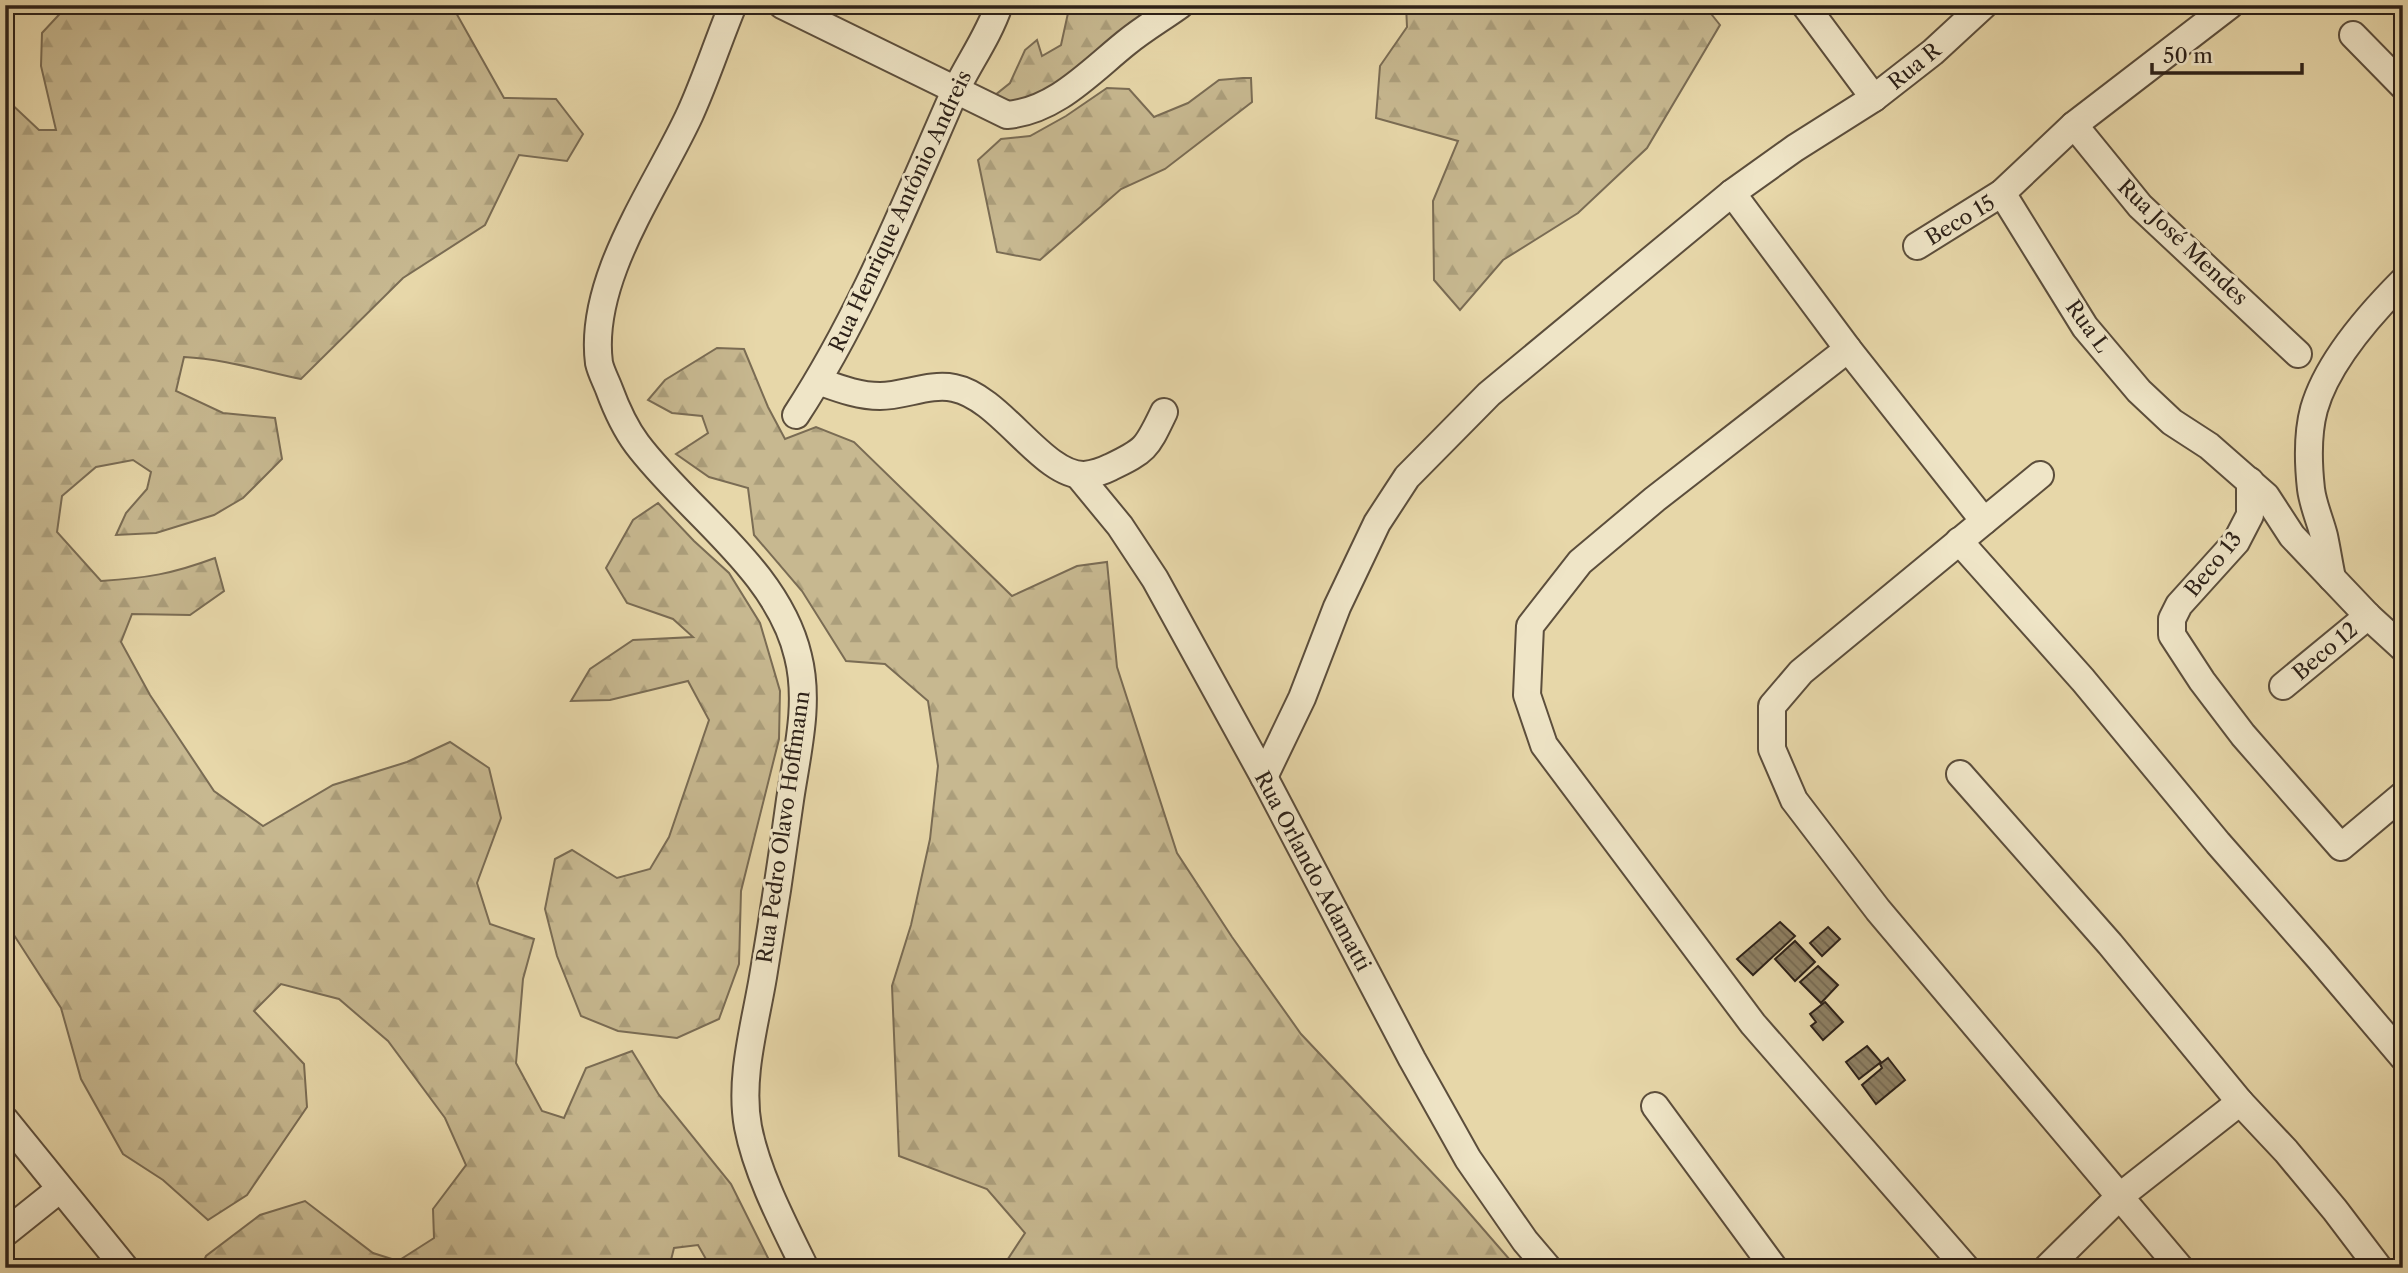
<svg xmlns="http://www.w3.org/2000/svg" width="2408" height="1273" font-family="'Libre Caslon Text',serif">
  <defs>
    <pattern id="forest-firs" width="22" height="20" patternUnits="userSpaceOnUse" patternTransform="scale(1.75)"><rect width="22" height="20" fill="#c7b890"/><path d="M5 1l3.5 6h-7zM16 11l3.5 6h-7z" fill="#ab9e7b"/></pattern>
    <pattern id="building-back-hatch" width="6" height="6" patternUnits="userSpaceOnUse" patternTransform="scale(1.75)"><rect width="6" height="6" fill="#8e8063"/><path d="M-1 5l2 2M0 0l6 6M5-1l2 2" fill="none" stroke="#746851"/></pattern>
  </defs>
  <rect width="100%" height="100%" fill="#e7d7a9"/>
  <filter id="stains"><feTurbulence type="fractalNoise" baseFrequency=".00286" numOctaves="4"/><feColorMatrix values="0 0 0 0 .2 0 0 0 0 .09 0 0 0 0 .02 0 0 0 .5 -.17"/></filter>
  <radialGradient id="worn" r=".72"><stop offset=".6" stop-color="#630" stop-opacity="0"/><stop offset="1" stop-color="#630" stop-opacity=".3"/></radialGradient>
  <g fill="url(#forest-firs)" stroke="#7a6c54" stroke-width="2">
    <path d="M 68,5 L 455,5 L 455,11 L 504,98 L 556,99 L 583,134 L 567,161 L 519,155 L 485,225 L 403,278 L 301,379 C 262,371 224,359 184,357 L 176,391 L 223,413 L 275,418 L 282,459 L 243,498 L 214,515 L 156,533 L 116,535 L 126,513 L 147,489 L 151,472 L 133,460 L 96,467 L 62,496 L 57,532 L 101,581 C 147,578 172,574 215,558 L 224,591 L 190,615 L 132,614 L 121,642 L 150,695 L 214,791 L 263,826 L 333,785 L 407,762 L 450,742 L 489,768 L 501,818 L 477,883 L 490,924 L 534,939 L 523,979 L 516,1063 L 542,1111 L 564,1118 L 586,1068 L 632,1051 L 659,1095 L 731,1184 L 770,1262 L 769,1268 L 711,1268 L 698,1245 L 674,1248 L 669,1268 L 201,1268 L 206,1256 L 260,1215 L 305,1201 L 373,1253 L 398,1261 L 434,1238 L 433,1209 L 466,1165 L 445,1118 L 388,1041 L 339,999 L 281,984 L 254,1011 L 304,1064 L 307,1107 L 247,1195 L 208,1220 L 163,1180 L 123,1154 L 81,1079 L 61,1008 L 12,932 L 5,930 L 5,98 L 39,130 L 56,130 L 41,66 L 42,33 Z"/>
    <path d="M 1072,5 L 1165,5 L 1047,93 L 1024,102 L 1009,101 L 994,96 L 1010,83 L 1025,50 L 1037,40 L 1042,56 L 1061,45 L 1068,13 Z"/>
    <path d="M 1406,5 L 1704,5 L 1720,25 L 1647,148 L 1578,213 L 1503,260 L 1460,310 L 1434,280 L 1433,201 L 1458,141 L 1376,118 L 1380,66 L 1407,27 Z"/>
    <path d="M 1243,78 L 1251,78 L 1252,102 L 1165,169 L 1121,189 L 1040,260 L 997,252 L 978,160 L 1001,139 L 1030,136 L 1066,116 L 1107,88 L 1129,89 L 1154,117 L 1188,103 L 1219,80 Z"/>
    <path d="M 717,348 L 744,349 L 768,407 L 785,439 L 816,427 L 854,442 L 1012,596 L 1077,566 L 1107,562 L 1117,667 L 1177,853 L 1232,937 L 1301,1034 L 1458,1200 L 1517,1268 L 1002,1268 L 1025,1233 L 987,1189 L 899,1156 L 892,986 L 911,925 L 930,839 L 938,766 L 928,701 L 885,664 L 846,661 L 802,591 L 754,535 L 748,488 L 709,477 L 676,454 L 708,433 L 702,416 L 672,413 L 648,400 L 665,380 Z"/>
    <path d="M 658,503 L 694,541 L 729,573 L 760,623 L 780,691 L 779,739 L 741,891 L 739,964 L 719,1019 L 677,1038 L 618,1031 L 581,1016 L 557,956 L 545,909 L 555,859 L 572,850 L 617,878 L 650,869 L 669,837 L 709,720 L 688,681 L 610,700 L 571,701 L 590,669 L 633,640 L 693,637 L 673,619 L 627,603 L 606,568 L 633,520 Z"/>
  </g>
  <g fill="url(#building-back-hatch)" stroke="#2d2118" stroke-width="2">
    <path d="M 1780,922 L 1795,936 L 1753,975 L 1737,959 Z"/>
    <path d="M 1828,927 L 1840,939 L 1822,956 L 1810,943 Z"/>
    <path d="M 1795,941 L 1815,962 L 1795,981 L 1775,959 Z"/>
    <path d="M 1818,966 L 1838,985 L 1821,1003 L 1800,982 Z"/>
    <path d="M 1825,1002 L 1843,1022 L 1823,1040 L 1811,1026 L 1816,1022 L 1810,1014 Z"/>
    <path d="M 1867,1046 L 1881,1062 L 1859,1079 L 1846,1062 Z"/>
    <path d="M 1888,1058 L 1905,1080 L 1876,1104 L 1862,1085 L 1882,1068 L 1880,1064 Z"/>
  </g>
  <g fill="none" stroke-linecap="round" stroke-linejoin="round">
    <defs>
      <g id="minor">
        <path d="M 733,5 C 718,41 706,79 690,114 C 656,188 588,279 599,363 C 601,372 606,381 609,389 C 616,408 625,428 637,444 C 688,512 778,570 798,656 C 810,703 797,753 790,800 C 782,859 773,918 763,977 C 755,1025 739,1078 748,1127 C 757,1174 784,1225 805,1268"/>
        <path d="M 782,5 L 1007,115 C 1055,111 1090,72 1126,43 C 1143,29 1162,18 1180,5"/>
        <path d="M 1805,5 L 1874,98"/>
        <path d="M 2353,35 L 2403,86"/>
        <path d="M 2074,125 L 2140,206 L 2298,354"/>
        <path d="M 1732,193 L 1848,349 L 1984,521"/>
        <path d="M 2002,193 L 2085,327 L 2139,391 L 2172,422 L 2209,446 L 2266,496 L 2292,536 L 2368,616 L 2403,648"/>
        <path d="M 1917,246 L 2002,193 L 2074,125 L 2230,5"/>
        <path d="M 1848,349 L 1655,499 L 1580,562 L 1530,626 L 1527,695 L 1544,745 L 1753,1024 L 1966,1268"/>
        <path d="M 818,381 C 838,388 858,396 880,396 C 904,396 930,383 954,388 C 1001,397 1043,477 1085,475 C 1094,474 1103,471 1111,467 C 1147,450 1147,447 1164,412"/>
        <path d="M 796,415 C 860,317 904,207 951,100 C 965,68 988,38 999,5"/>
        <path d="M 1078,475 L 1120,526 L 1155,579 L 1264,777 L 1412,1059 L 1468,1159 L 1525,1241 L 1548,1268"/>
        <path d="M 2040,475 L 1801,672 L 1772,706 L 1772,749 L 1794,800 L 1878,910 L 2180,1268"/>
        <path d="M 2250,481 L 2250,515 L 2236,542 L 2179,605 L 2172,619 L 2172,635 L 2202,681 L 2243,735 L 2341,847 L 2403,795"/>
        <path d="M 1959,541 L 2083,680 L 2218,843 L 2319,958 L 2403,1057"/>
        <path d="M 2332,578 C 2329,564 2327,550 2324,536 C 2320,520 2313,505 2311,489 C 2308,462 2307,435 2314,409 C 2327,363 2370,314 2403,281"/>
        <path d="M 2283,686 L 2368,616"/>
        <path d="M 1960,774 L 2110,944 L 2240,1102 L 2286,1151 L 2335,1210 L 2379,1268"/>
        <path d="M 1264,777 L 1302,698 L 1337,607 L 1377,523 L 1407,477 L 1489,394 L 1732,193 L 1795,148 L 1874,98 L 1933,52 L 1984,5"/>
        <path d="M 1655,1106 L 1774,1268"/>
        <path d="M 5,1120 L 125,1268"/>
        <path d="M 5,1233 L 60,1189"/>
        <path d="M 2047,1268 L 2119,1197 L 2240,1102"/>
      </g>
    </defs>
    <use href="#minor" stroke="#5c4e3c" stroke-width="30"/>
    <use href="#minor" stroke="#efe5c7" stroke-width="26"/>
  </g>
  <g text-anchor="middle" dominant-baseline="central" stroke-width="6" stroke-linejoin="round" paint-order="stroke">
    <g font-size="21" fill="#2d2118" stroke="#efe5c7">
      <text transform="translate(1914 66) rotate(-39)">Rua R</text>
      <text transform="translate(900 211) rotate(-65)">Rua Henrique Antônio Andreis</text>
      <text transform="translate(1960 220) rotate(-31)">Beco 15</text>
      <text transform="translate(2183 242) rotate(44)">Rua José Mendes</text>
      <text transform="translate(2088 326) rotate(54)">Rua L</text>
      <text transform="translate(2213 564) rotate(-51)">Beco 13</text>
      <text transform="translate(2325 651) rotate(-40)">Beco 12</text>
      <text transform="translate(783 827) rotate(-82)">Rua Pedro Olavo Hoffmann</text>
      <text transform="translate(1313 871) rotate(62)">Rua Orlando Adamatti</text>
    </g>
  </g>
  <rect width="2408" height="1273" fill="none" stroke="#e7d7a9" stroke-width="28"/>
  <rect x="7" y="7" width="2394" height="1259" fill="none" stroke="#2d2118" stroke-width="3.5"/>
  <rect x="14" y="14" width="2380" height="1245" fill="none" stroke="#2d2118" stroke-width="2"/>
  <path d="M2152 63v10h150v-10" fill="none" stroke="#2d2118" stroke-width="3.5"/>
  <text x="2163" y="63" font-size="21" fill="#2d2118" stroke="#efe5c7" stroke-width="5" paint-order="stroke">50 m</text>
  <rect width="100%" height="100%" filter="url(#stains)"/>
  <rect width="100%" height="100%" fill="url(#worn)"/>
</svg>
